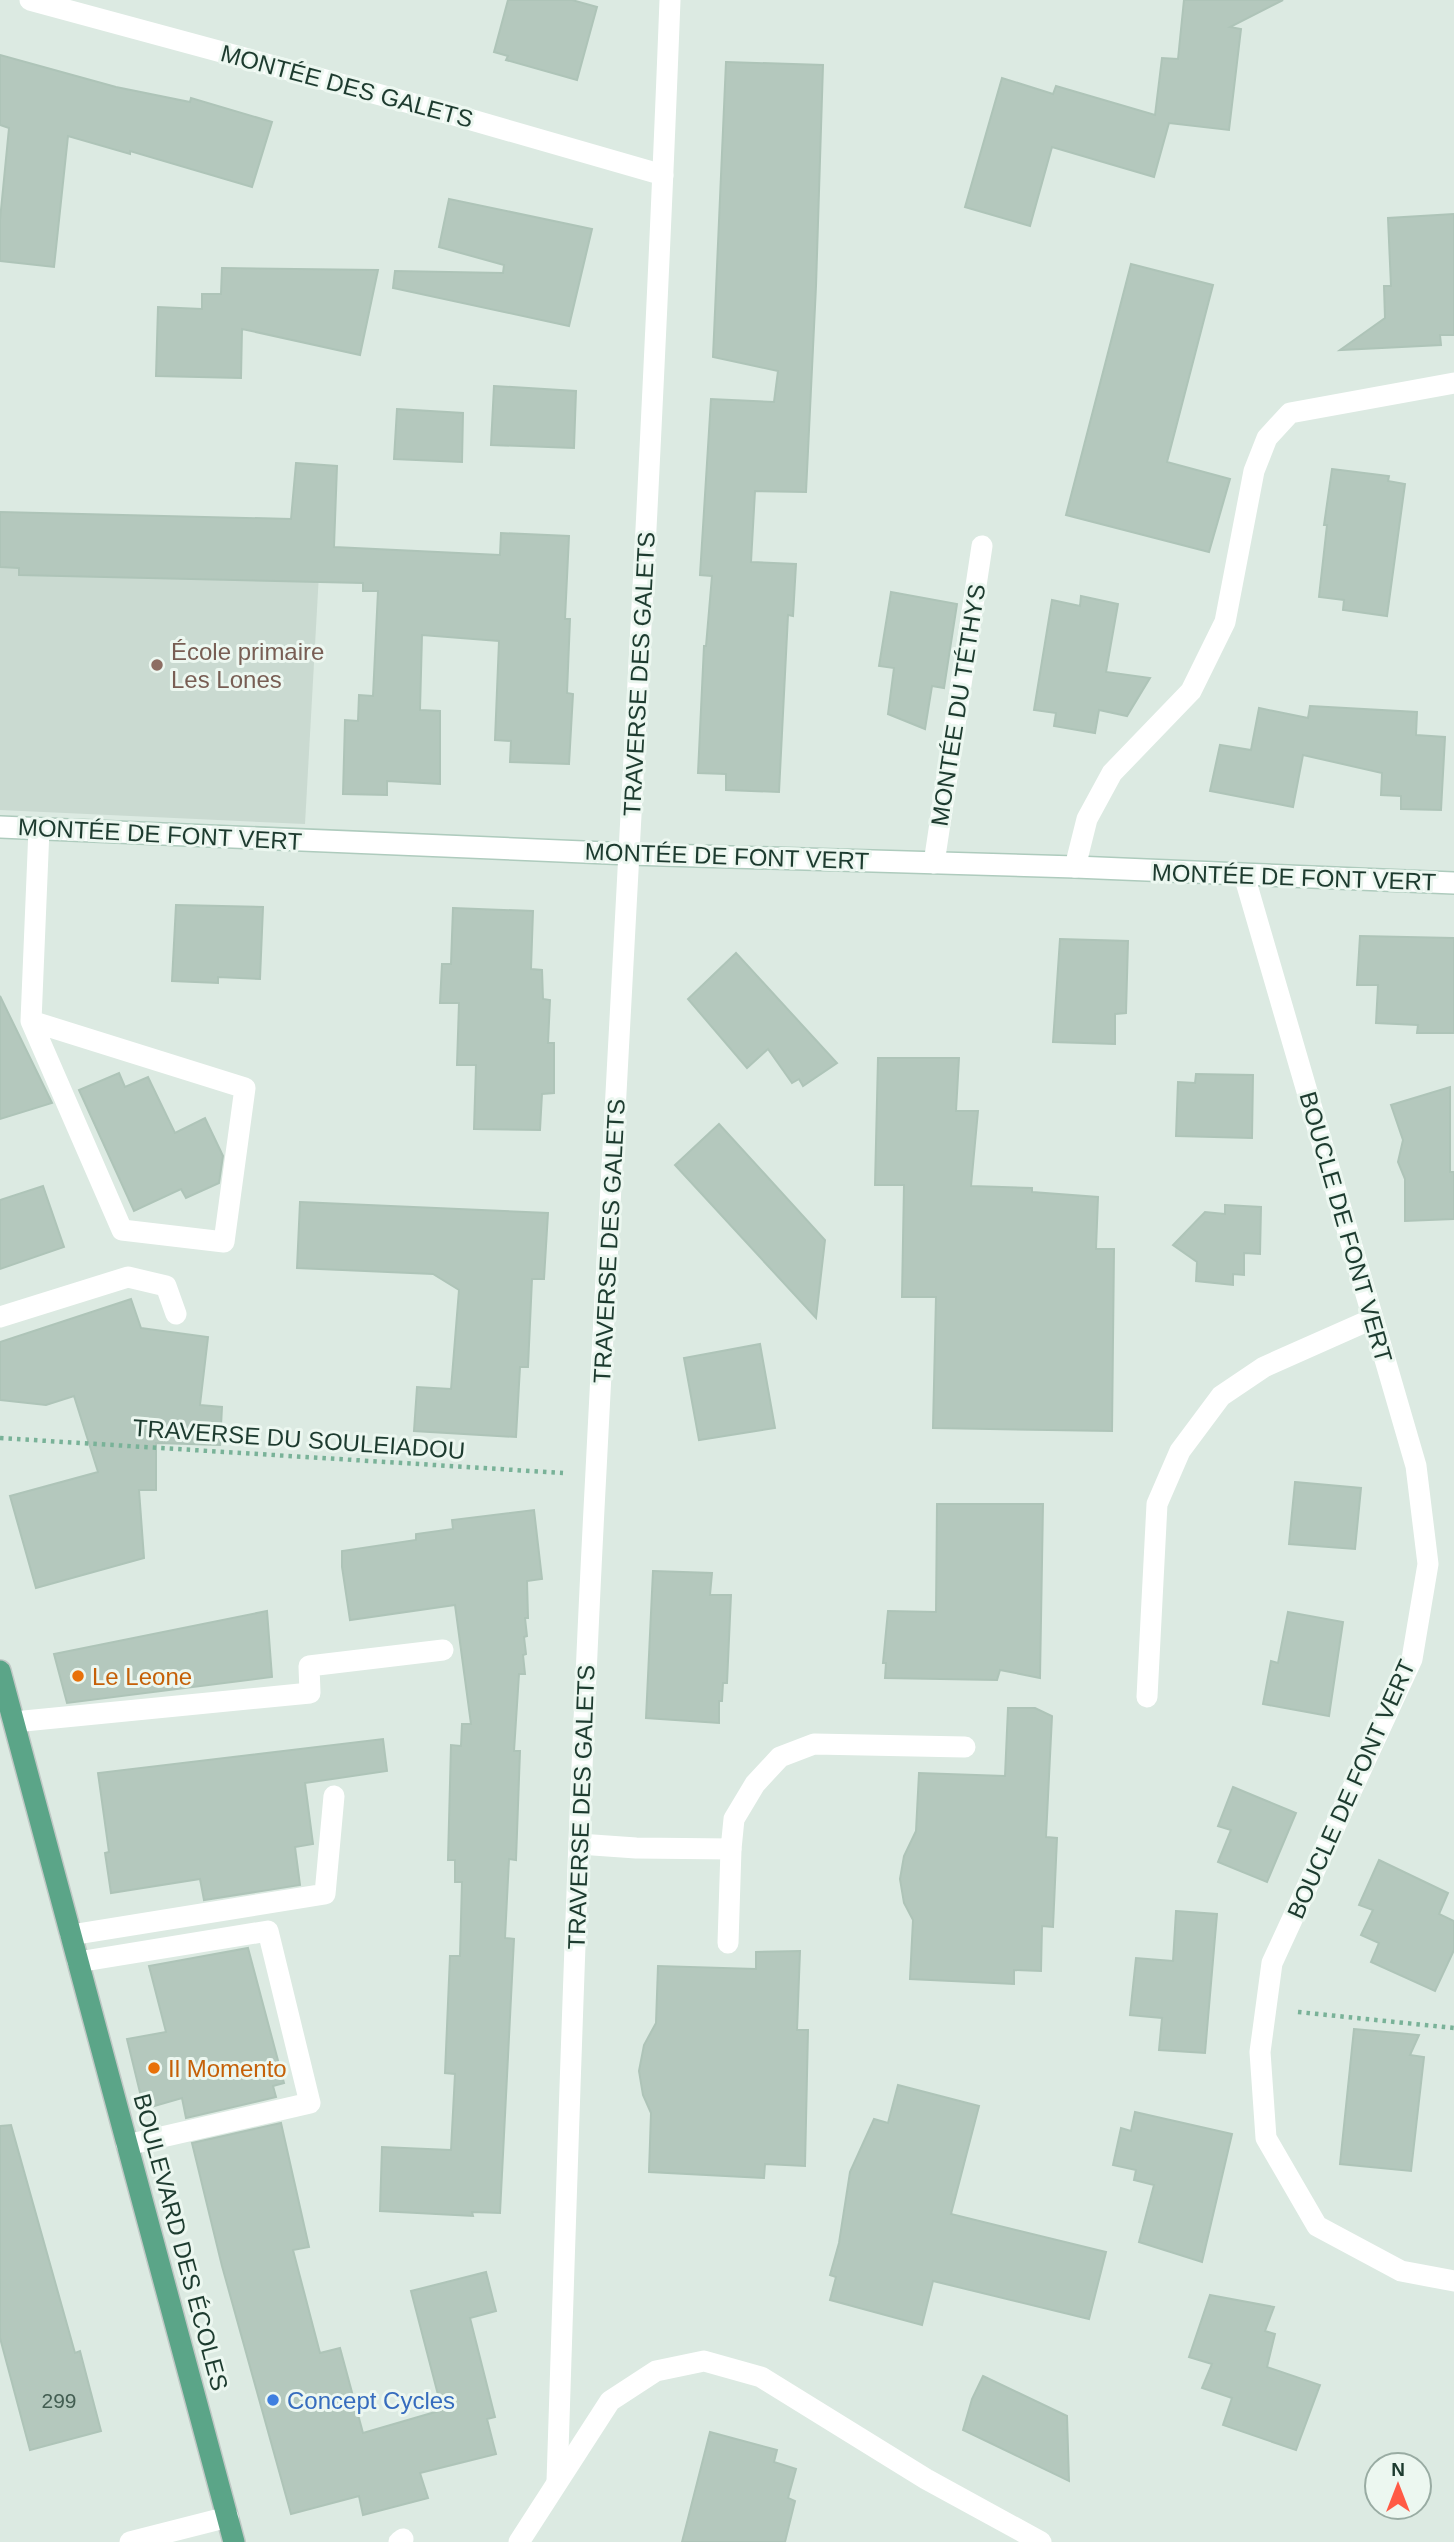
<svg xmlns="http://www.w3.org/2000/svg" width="1454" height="2542" font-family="Helvetica,sans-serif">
  <rect width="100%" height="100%" fill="#dceae2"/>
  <path fill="#cadad1" d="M 0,512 L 322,520 L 305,824 L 0,810 Z"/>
  <g fill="#b4c8bd" stroke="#aec4b8" stroke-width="2">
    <path d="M 508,0 L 572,0 L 597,7 L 577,80 L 506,60 L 508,56 L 494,52 Z"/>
    <path d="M 1184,0 L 1283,0 L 1230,27 L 1241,29 L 1229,130 L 1169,123 L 1154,177 L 1052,147 L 1030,226 L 965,207 L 1002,78 L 1053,94 L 1056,86 L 1155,115 L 1162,58 L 1178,59 Z"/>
    <path d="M 0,55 L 116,87 L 190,102 L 191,98 L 272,122 L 252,187 L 130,151 L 130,154 L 68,136 L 54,267 L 0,261 L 0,220 L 9,128 L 0,125 Z"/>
    <path d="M 726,62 L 823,65 L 816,286 L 806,492 L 755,491 L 751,562 L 796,564 L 793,616 L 788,615 L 779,792 L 726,790 L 726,774 L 698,773 L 704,646 L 706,646 L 712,576 L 700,575 L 711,399 L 774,402 L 778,371 L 713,357 Z"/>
    <path d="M 449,199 L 592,229 L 569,326 L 393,288 L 395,271 L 503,273 L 504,265 L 439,247 Z"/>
    <path d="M 1454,214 L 1454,335 L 1440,335 L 1441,345 L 1340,350 L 1385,318 L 1384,286 L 1391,286 L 1388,218 Z"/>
    <path d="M 1131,264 L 1213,285 L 1167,462 L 1230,479 L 1209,552 L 1066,515 Z"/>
    <path d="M 222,268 L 378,270 L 360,355 L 242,329 L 241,378 L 156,376 L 158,307 L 202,309 L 202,294 L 221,294 Z"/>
    <path d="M 494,386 L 576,391 L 574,448 L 491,445 Z"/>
    <path d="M 397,409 L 463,413 L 462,462 L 394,459 Z"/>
    <path d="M 296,463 L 337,466 L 334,547 L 500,555 L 501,533 L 569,536 L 565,619 L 570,619 L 567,693 L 573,694 L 569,764 L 510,762 L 511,741 L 495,740 L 499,641 L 422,635 L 420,710 L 440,711 L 440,784 L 387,781 L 387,795 L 343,794 L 345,720 L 358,721 L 359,695 L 373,696 L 378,591 L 363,591 L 363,583 L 19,575 L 19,568 L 0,567 L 0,512 L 291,519 Z"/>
    <path d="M 1332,469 L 1389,476 L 1388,481 L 1405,484 L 1387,616 L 1343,610 L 1344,600 L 1319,597 L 1327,525 L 1324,525 Z"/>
    <path d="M 891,592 L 957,604 L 944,688 L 932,686 L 925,729 L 888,714 L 894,668 L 879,666 Z"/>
    <path d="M 1081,596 L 1118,604 L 1106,672 L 1150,678 L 1127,716 L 1099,710 L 1095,733 L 1054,726 L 1056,713 L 1034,710 L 1052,600 L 1080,606 Z"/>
    <path d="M 1310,706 L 1417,712 L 1416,735 L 1445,737 L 1441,810 L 1401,809 L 1401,796 L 1381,795 L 1382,773 L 1303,755 L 1293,807 L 1210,791 L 1220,745 L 1251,750 L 1259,708 L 1308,718 Z"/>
    <path d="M 176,905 L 263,907 L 260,979 L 218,977 L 218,983 L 172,981 Z"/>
    <path d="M 453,908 L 533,911 L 531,969 L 542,970 L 543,999 L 550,1000 L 548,1043 L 554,1043 L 554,1093 L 542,1094 L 540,1130 L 474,1129 L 476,1065 L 457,1065 L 459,1003 L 440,1003 L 442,964 L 451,964 Z"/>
    <path d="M 1360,936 L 1454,938 L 1454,1033 L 1417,1033 L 1418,1025 L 1376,1023 L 1378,985 L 1357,985 Z"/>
    <path d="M 1060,939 L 1128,941 L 1126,1013 L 1115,1014 L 1115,1044 L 1053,1042 Z"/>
    <path d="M 736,953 L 837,1063 L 803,1086 L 799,1079 L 792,1083 L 768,1049 L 747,1068 L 688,999 Z"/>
    <path d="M 0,996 L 52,1103 L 0,1119 Z"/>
    <path d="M 878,1058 L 959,1058 L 956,1111 L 978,1111 L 971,1186 L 1032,1188 L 1032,1192 L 1098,1197 L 1096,1249 L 1114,1249 L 1112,1431 L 933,1428 L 936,1297 L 902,1297 L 904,1185 L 875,1185 Z"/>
    <path d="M 119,1073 L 125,1087 L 148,1077 L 175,1133 L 205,1118 L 223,1156 L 219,1183 L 186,1198 L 181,1189 L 134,1211 L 79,1090 Z"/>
    <path d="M 1196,1074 L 1253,1075 L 1252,1138 L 1176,1136 L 1178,1082 L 1195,1083 Z"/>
    <path d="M 1450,1087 L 1450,1172 L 1454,1172 L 1454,1219 L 1405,1221 L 1405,1179 L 1398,1162 L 1403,1140 L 1391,1105 Z"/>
    <path d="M 719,1124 L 825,1240 L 816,1318 L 675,1165 Z"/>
    <path d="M 43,1186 L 64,1247 L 0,1269 L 0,1200 Z"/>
    <path d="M 300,1202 L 548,1213 L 544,1279 L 532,1279 L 528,1367 L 520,1367 L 516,1437 L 414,1431 L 417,1387 L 451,1389 L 459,1290 L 433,1274 L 297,1268 Z"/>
    <path d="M 1225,1205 L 1261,1207 L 1260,1254 L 1244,1253 L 1244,1275 L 1233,1274 L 1233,1285 L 1196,1281 L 1197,1262 L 1173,1245 L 1205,1212 L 1225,1214 Z"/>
    <path d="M 131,1299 L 141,1328 L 208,1337 L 200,1405 L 222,1407 L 220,1445 L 156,1443 L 156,1490 L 139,1490 L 144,1558 L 36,1588 L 10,1496 L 98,1472 L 74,1396 L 46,1405 L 0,1400 L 0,1342 Z"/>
    <path d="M 760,1344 L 775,1428 L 699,1440 L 684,1358 Z"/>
    <path d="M 1295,1482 L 1361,1488 L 1355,1549 L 1289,1544 Z"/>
    <path d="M 937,1504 L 1043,1504 L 1040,1678 L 1000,1670 L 997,1680 L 885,1678 L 886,1663 L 883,1663 L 888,1611 L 936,1612 Z"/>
    <path d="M 534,1510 L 542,1579 L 527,1581 L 528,1618 L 525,1618 L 527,1636 L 524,1637 L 526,1654 L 523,1655 L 525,1674 L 519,1674 L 514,1751 L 520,1751 L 516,1860 L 509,1859 L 505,1938 L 514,1939 L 500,2213 L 472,2212 L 473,2216 L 380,2211 L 382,2147 L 451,2150 L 455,2074 L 445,2073 L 450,1956 L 460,1956 L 462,1882 L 455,1882 L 455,1860 L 448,1860 L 451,1745 L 461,1746 L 462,1724 L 471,1724 L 455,1605 L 350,1620 L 342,1567 L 342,1551 L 416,1540 L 416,1534 L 453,1529 L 452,1520 Z"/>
    <path d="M 653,1571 L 712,1573 L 710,1595 L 731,1595 L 727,1683 L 723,1683 L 722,1701 L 719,1701 L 719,1723 L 646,1718 Z"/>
    <path d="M 267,1611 L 272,1677 L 67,1703 L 54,1654 Z"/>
    <path d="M 1288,1612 L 1343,1622 L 1329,1716 L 1263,1704 L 1271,1661 L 1278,1663 Z"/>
    <path d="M 1008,1708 L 1035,1708 L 1052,1716 L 1046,1837 L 1057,1838 L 1053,1927 L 1042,1926 L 1041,1971 L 1014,1970 L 1014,1984 L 910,1979 L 913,1920 L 904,1903 L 900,1879 L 904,1856 L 916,1831 L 919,1773 L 1005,1776 Z"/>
    <path d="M 383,1739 L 387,1771 L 305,1783 L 313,1844 L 295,1847 L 300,1885 L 204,1900 L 200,1879 L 111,1893 L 105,1853 L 109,1852 L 98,1773 Z"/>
    <path d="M 1233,1787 L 1296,1813 L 1267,1882 L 1218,1862 L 1231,1830 L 1218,1826 Z"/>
    <path d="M 1379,1860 L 1448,1893 L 1439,1914 L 1454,1921 L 1454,1950 L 1435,1991 L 1371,1962 L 1379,1943 L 1361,1935 L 1373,1910 L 1359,1905 Z"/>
    <path d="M 1176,1911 L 1217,1914 L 1205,2053 L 1159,2050 L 1162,2018 L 1130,2015 L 1136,1958 L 1173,1961 Z"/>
    <path d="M 248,1948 L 284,2083 L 273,2086 L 276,2097 L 186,2118 L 182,2098 L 144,2109 L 127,2039 L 166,2032 L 149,1966 Z"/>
    <path d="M 800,1951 L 797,2030 L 808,2030 L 805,2166 L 765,2164 L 764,2178 L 649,2172 L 651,2113 L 643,2095 L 639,2071 L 644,2045 L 656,2023 L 658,1966 L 756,1969 L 756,1952 Z"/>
    <path d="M 1354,2029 L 1419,2035 L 1410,2055 L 1424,2057 L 1411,2171 L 1340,2164 Z"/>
    <path d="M 898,2085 L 979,2106 L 951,2214 L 1106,2252 L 1089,2319 L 933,2281 L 922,2325 L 830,2300 L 836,2277 L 830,2275 L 839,2243 L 850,2172 L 874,2119 L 888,2123 Z"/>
    <path d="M 1135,2112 L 1232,2134 L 1202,2262 L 1139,2242 L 1154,2185 L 1134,2180 L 1136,2170 L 1113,2165 L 1121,2128 L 1131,2131 Z"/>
    <path d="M 281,2123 L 309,2247 L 293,2250 L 320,2353 L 340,2348 L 363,2433 L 442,2410 L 411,2291 L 486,2272 L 496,2311 L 470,2318 L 495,2417 L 487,2419 L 496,2454 L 420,2473 L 428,2498 L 363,2515 L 359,2496 L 291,2514 L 222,2266 L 192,2143 Z"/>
    <path d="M 11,2125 L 75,2353 L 80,2351 L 101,2431 L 30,2450 L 0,2338 L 0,2126 Z"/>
    <path d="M 1210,2295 L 1274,2307 L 1265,2331 L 1275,2334 L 1267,2367 L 1320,2385 L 1296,2450 L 1223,2425 L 1232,2398 L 1202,2388 L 1212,2364 L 1189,2357 Z"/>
    <path d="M 983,2376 L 1067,2416 L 1069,2481 L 963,2430 L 972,2399 Z"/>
    <path d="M 710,2432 L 777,2450 L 774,2462 L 796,2469 L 788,2498 L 795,2501 L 785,2542 L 682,2542 Z"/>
  </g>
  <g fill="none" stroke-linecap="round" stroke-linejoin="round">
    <defs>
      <path id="secondary" d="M 0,827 L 630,854 L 1075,867 L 1454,883"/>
      <path id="primary" d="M 0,1671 L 234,2542"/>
    </defs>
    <use href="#secondary" stroke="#aecbbd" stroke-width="24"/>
    <use href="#primary" stroke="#c0c8c5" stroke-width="24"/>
    <g stroke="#79b298" stroke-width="4.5" stroke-dasharray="3.5 5" stroke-linecap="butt">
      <path d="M 0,1438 L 563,1473"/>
      <path d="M 1298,2012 L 1454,2028"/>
    </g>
    <g stroke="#fff" stroke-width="21">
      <path d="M 31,1021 L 245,1088 L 224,1242 L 122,1230 L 31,1021 L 39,829"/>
      <path d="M 0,1317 L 128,1277 L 166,1286 L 176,1314"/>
      <path d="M 14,1722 L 310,1693 L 309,1666 L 443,1650"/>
      <path d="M 579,1844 L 636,1848 L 731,1849 L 734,1819 L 755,1784 L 780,1757 L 814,1744 L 965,1747"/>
      <path d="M 71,1935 L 325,1894 L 334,1796"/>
      <path d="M 728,1943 L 731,1849"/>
      <path d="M 78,1962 L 268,1931 L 310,2103 L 127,2145"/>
      <path d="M 130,2542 L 228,2517"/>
      <path d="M 399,2542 L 403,2539"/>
    </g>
    <g stroke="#fff" stroke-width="21">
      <path d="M 30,0 L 458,116 L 663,175"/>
      <path d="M 934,863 L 982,546"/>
      <path d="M 1075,867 L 1087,819 L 1112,773 L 1191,691 L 1225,622 L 1254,471 L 1267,438 L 1290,413 L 1454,383"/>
      <path d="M 1244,875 L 1416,1466 L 1428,1564 L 1412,1659 L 1272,1963 L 1260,2052 L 1266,2138 L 1317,2226 L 1401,2271 L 1454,2281"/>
      <path d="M 1147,1697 L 1157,1504 L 1180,1451 L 1221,1396 L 1264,1367 L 1372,1319"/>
      <path d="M 557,2482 C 568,2145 578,1808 596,1471 C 621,981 651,491 670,0"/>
      <path d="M 519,2542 L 610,2401 L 656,2371 L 704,2361 L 761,2377 L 926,2479 L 1041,2542"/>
    </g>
    <use href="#secondary" stroke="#fff" stroke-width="21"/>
    <use href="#primary" stroke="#5ba588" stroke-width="21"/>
  </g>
  <circle fill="#8d6e63" stroke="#ecf7f0" stroke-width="2.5" cx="157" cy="665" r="7"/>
  <g fill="#e8710a" stroke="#ecf7f0" stroke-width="2.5">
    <circle cx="78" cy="1676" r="7"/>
    <circle cx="154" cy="2068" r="7"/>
  </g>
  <circle fill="#3f7fe0" stroke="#ecf7f0" stroke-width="2.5" cx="273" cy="2400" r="7"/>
  <g text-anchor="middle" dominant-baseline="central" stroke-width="6" stroke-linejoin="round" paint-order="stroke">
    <g font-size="21" fill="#435e52">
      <text x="59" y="2400">299</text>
    </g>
    <g font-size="24" fill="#1d3b2f" stroke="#ecf7f0">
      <text transform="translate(347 86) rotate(15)">MONTÉE DES GALETS</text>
      <text transform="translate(639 674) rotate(-87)">TRAVERSE DES GALETS</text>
      <text transform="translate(958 705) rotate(-81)">MONTÉE DU TÉTHYS</text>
      <text transform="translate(160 834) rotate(3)">MONTÉE DE FONT VERT</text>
      <text transform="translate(727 856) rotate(2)">MONTÉE DE FONT VERT</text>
      <text transform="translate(1294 877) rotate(2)">MONTÉE DE FONT VERT</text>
      <text transform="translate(1346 1227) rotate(74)">BOUCLE DE FONT VERT</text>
      <text transform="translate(609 1241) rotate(-87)">TRAVERSE DES GALETS</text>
      <text transform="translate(299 1439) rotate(4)">TRAVERSE DU SOULEIADOU</text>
      <text transform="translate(1351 1789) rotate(-66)">BOUCLE DE FONT VERT</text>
      <text transform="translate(581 1807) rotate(-88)">TRAVERSE DES GALETS</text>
      <text transform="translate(181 2242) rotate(75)">BOULEVARD DES ÉCOLES</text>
    </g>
    <g font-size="24" fill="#785e54" stroke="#ecf7f0" text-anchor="start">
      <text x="171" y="651">École primaire<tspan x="171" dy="28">Les Lones</tspan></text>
    </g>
    <g font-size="24" fill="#c56008" stroke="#ecf7f0" text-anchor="start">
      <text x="92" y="1676">Le Leone</text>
      <text x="168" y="2068">Il Momento</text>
    </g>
    <g font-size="24" fill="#366cbe" stroke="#ecf7f0" text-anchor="start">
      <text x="287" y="2400">Concept Cycles</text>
    </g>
  </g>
  <g transform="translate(1398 2486)"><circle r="33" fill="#ecf7f0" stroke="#99aca3" stroke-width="2"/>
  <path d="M0-5L12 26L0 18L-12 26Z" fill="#ff5a45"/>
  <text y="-10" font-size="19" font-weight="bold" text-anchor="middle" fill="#1d3b2f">N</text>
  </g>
</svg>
